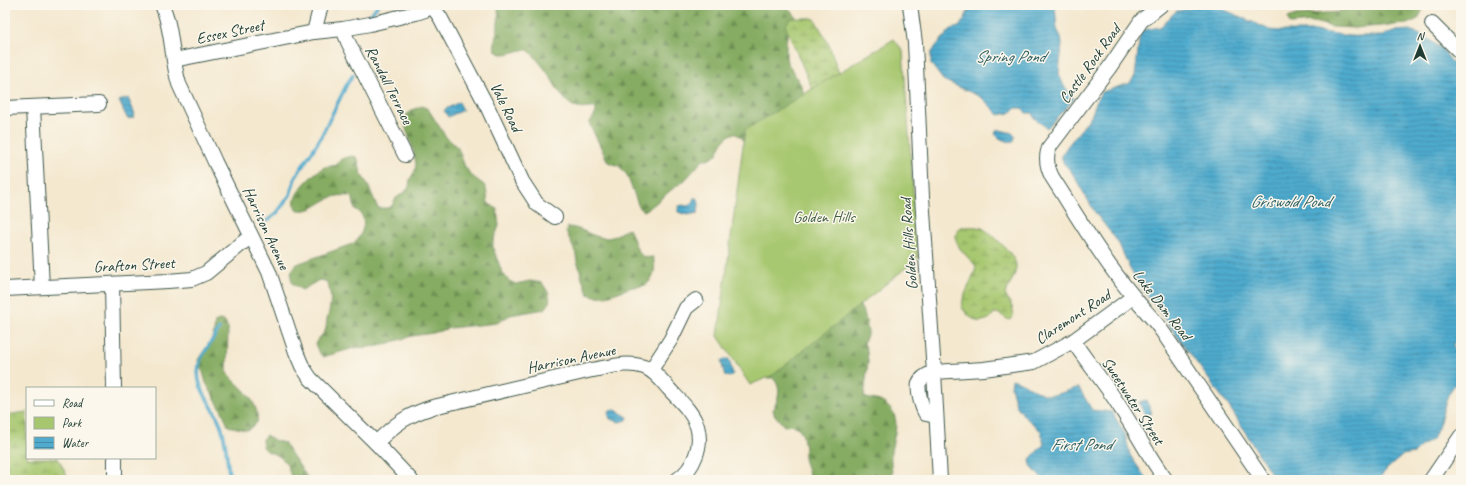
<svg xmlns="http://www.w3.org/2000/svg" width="1466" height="485" font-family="Caveat,sans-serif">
  <defs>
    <pattern id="forest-firs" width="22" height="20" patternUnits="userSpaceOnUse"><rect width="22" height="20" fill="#85ac62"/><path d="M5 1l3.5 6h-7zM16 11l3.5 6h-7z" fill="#6c8d52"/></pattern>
    <pattern id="wetland-marsh" width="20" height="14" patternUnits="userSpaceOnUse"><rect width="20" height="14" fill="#a7c76f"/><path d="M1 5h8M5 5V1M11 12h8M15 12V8" fill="none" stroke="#87a35c"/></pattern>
    <pattern id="water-rules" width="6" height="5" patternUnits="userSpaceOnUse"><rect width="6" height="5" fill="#50abce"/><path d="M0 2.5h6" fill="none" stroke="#428ca8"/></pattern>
  </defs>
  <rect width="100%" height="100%" fill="#fbf7ec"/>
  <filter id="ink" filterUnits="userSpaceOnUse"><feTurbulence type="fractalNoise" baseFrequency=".025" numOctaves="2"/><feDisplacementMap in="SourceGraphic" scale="8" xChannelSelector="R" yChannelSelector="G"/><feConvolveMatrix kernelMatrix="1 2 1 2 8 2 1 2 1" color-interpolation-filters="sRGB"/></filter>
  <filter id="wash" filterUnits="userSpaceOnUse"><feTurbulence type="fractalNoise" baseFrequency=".012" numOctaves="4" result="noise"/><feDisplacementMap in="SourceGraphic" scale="16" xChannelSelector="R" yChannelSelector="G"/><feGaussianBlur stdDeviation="0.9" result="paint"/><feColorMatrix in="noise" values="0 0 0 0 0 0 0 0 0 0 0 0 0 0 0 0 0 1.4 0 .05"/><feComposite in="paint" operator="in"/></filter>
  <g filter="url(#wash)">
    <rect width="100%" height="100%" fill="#f4e8cf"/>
    <g fill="url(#forest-firs)" stroke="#52744b">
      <path d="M 498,5 L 785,5 L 794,14 L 796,18 L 791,24 L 788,32 L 786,42 L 786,57 L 787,62 L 801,85 L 805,98 L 860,293 L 860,306 L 865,316 L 868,332 L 864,343 L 867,351 L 868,362 L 864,397 C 870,400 877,399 882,402 C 904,416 894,432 891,452 C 890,461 892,471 893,480 L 808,480 C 811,470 804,465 804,456 C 803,453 805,451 805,449 C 803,434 802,423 784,426 L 774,414 L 773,409 C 779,398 782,388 773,378 L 761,378 L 747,145 L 742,138 L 735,133 C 724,136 720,146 717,155 L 702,161 L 685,180 L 671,190 L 651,207 L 644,211 L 639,207 L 627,175 L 619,166 L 608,162 L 590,125 L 590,122 L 596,113 L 596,108 C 590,107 583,110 578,108 C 562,104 554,80 544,68 C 539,62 534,55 528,50 C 519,49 512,54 503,54 C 488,54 498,32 498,24 C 499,18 498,11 498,5 Z"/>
      <path d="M 1343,5 L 1425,5 L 1418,19 L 1407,24 L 1355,28 L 1332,27 L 1314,22 L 1290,24 L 1288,18 L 1296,15 L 1339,12 Z"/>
      <path d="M 422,106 L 428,109 L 446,137 L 458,148 L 465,167 L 472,176 L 484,185 L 486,188 L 488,203 L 497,209 L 499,226 L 493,241 L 493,248 L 502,272 L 509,281 L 516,284 L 530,281 L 542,283 C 548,291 554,300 545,309 L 510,315 L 497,323 L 450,328 L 433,333 L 412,336 L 379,346 L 354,348 L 323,357 L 318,351 L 315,344 C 317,339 322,336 325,331 C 327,327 326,323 327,319 C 331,306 333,293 326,281 L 319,280 L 302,290 L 293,284 C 289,277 291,270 297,264 L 352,244 C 363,237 370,216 355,209 L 353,199 L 350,196 C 346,196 341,195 337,196 C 323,198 311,215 296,209 C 295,206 294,203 295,199 C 297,190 315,171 325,167 C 328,166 333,166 337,165 L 341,159 L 352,156 L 356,157 L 358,159 L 361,174 L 367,183 L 377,206 L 379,208 L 388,208 L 392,206 L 395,199 L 407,190 L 409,187 L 410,179 L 415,171 L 416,164 L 413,149 L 404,123 C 403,114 414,109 422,106 Z"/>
      <path d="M 568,227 C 581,227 593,238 606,238 C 616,238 621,230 629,229 C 633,235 637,255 644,257 C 647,258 650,257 653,257 C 656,267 655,276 648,283 C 644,287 638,286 633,287 C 618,291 604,301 588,294 L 582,278 L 580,269 L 577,262 L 576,254 L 566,231 Z"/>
      <path d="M 219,320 L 224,321 L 228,328 L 227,373 C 240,387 260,401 257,422 L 249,429 L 246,430 L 228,426 L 223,413 L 206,383 L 203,372 L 199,367 L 198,360 C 207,344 214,343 215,322 Z"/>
      <path d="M 266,435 L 273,440 L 284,443 L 309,480 L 292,480 C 290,474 288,464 283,460 C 275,450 262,456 262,439 Z"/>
    </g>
    <g fill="url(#wetland-marsh)" stroke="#638252">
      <path d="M 796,18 L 811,18 L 815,19 L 829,45 L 841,79 L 819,105 L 786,27 L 786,24 L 790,19 Z"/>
      <path d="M 960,227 C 967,227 976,226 982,228 C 991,233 1015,254 1016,265 C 1017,274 1009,285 1005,294 C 1008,302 1019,312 1010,320 C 1005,319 1004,316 999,314 C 993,311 993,316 989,319 C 986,320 982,321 979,322 L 970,317 L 962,308 L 963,299 L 975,271 L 976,266 C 967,255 947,242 960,227 Z"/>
      <path d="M 27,412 L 27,458 L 58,458 L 69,480 L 5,480 L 5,415 Z"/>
    </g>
    <path fill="#a7c76f" stroke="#638252" d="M 894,39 L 903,51 L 918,258 L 773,375 L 750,385 L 718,336 L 745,130 Z"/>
    <g fill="url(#water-rules)" stroke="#387481">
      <path d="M 971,5 L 1055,5 L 1057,29 L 1061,37 L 1062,44 L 1059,74 L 1063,84 L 1074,99 L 1047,128 L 1034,118 L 1032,113 L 1026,113 L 1022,108 L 1016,108 L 1010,113 L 999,115 L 981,97 L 943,80 L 931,64 L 931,54 L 936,46 L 951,29 L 959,27 L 964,20 Z"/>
      <path d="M 1205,5 L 1214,5 L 1270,30 L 1283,31 L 1315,31 L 1350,36 L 1382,36 L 1393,31 L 1411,30 L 1430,40 L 1443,50 L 1461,75 L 1461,332 L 1453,345 L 1461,371 L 1461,378 L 1453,387 L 1448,395 L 1438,428 L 1433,439 L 1420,447 L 1415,453 L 1403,455 L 1387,469 L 1378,480 L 1275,480 L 1230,408 L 1143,290 L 1130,269 L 1118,242 L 1096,214 L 1071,171 L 1064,164 L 1061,156 C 1069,142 1081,131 1090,117 C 1095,110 1095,99 1102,92 L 1130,83 L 1135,76 L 1140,33 L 1144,30 L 1160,27 L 1176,11 Z"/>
      <path d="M 128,98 L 135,114 L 133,115 L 134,117 L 129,119 L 129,117 L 127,118 L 119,101 Z"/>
      <path d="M 459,102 L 463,110 L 448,117 L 444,110 Z"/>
      <path d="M 997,129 L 1012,133 L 1015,136 L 1014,141 C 1008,143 999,139 995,134 Z"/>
      <path d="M 694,198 L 696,198 L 698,199 L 699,204 L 698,213 L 687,215 L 678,212 L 678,209 L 679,206 L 682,205 L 688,206 L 692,203 Z"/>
      <path d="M 725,359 L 729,359 L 733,374 L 730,377 L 725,376 L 721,361 Z"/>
      <path d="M 1012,379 C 1025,382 1035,393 1048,395 C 1061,396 1069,388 1079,388 L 1092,410 L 1112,412 L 1125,434 L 1130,455 L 1147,480 L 1045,480 C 1038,474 1030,469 1030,459 L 1044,444 L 1041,431 L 1024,416 L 1016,405 L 1011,387 Z"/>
      <path d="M 1146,400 L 1152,413 L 1145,416 L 1139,402 Z"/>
      <path d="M 614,409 L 628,417 L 627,420 L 619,422 L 610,419 L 608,413 L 610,410 Z"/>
    </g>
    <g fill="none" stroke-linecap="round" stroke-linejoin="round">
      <g stroke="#50abce" stroke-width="3.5">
        <path d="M 367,19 L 378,5"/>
        <path d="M 267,221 L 277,213 L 290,195 L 295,178 L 320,139 L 347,84 L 353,75"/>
        <path d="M 219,329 C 214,338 203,353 200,361 C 191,388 216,405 222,429 C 227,446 227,463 230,480"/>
      </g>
    </g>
  </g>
  <g filter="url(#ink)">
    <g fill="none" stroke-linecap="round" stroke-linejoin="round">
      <defs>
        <g id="minor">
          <path d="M 162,5 C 173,30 171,58 179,84 L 215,162 L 269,272 L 296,352 L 302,366 L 310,378 L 376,443"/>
          <path d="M 910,5 L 915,43 L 922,197 L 934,372 L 940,480"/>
          <path d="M 1161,5 L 1141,21 L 1109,68 L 1050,146 C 1045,156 1047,167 1052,177 C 1078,217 1102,259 1133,296 C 1143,309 1155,320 1164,334 L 1263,480"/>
          <path d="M 432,6 L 440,17 L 488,108 L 522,181 L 537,204 L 555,217"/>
          <path d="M 1432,24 L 1461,53"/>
          <path d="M 343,29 L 348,42 L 405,155"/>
          <path d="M 314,32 L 321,5"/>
          <path d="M 174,60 L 314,32 L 343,29 L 370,24 L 416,13 L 425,10 L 433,5"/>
          <path d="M 33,107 L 42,287"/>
          <path d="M 5,108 L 99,104"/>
          <path d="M 112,284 L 114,388"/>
          <path d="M 5,289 L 168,281 L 192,279 L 206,273 L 251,236"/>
          <path d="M 1073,341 C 1087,362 1104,382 1118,404 C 1135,429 1148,456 1166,480"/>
          <path d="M 651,370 L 671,339 L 686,308 L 696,300"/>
          <path d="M 936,416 L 926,414 C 922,408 917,391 919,383 C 921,378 929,374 934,372 L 984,369 L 1034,362 L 1073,341 L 1133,297"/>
          <path d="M 115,458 L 115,474"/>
          <path d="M 411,480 L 376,443 C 395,424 407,415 433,407 L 592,370 C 609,367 627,361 644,367 C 655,371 662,381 669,389 C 679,400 692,411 697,426 C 703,445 694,469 677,480"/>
          <path d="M 1431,480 L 1461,436"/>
        </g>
      </defs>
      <use href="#minor" stroke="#3f574b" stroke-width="16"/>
      <use href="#minor" stroke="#fff" stroke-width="14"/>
    </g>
  </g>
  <g text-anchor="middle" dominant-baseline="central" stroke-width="3" stroke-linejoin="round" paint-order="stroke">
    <g font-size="16" fill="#1f3d34" stroke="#fbf7ec">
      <text transform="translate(230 32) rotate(-12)">Essex Street</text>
      <text transform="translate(1090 64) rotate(-54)">Castle Rock Road</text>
      <text transform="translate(389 85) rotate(63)">Randall Terrace</text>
      <text transform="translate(506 107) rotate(64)">Vale Road</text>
      <text transform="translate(266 228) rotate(65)">Harrison Avenue</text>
      <text transform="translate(909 244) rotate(-94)">Golden Hills Road</text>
      <text transform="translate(134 265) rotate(-3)">Grafton Street</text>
      <text transform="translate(1162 305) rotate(52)">Lake Dam Road</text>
      <text transform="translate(1073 317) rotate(-33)">Claremont Road</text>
      <text transform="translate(571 359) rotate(-12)">Harrison Avenue</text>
      <text transform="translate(1133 401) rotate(57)">Sweetwater Street</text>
    </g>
    <g font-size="16" fill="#416043" stroke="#fbf7ec">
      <text x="824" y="217">Golden Hills</text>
    </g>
    <g font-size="17" font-style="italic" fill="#2e5e62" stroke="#fbf7ec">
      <text x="1010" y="56">Spring Pond</text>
      <text x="1290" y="201">Griswold Pond</text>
      <text x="1081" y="444">First Pond</text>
    </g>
  </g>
  <rect width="1466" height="485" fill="none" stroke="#fbf7ec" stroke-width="20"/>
  <rect x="26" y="387" width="130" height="72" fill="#fbf7ec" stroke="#a3ada2"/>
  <rect x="34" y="400" width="20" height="6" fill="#ffffff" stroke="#a3ada2"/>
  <text x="62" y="407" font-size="12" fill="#1f3d34">Road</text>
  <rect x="34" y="417" width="20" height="12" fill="#a7c76f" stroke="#a3ada2"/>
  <text x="62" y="427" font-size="12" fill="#1f3d34">Park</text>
  <rect x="34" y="437" width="20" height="12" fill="url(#water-rules)" stroke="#a3ada2"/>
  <text x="62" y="447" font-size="12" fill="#1f3d34">Water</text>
  <g transform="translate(1420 46)" stroke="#fbf7ec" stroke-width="3" paint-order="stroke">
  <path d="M0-3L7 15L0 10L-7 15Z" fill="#1f3d34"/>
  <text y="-6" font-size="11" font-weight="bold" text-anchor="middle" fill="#1f3d34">N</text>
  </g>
</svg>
